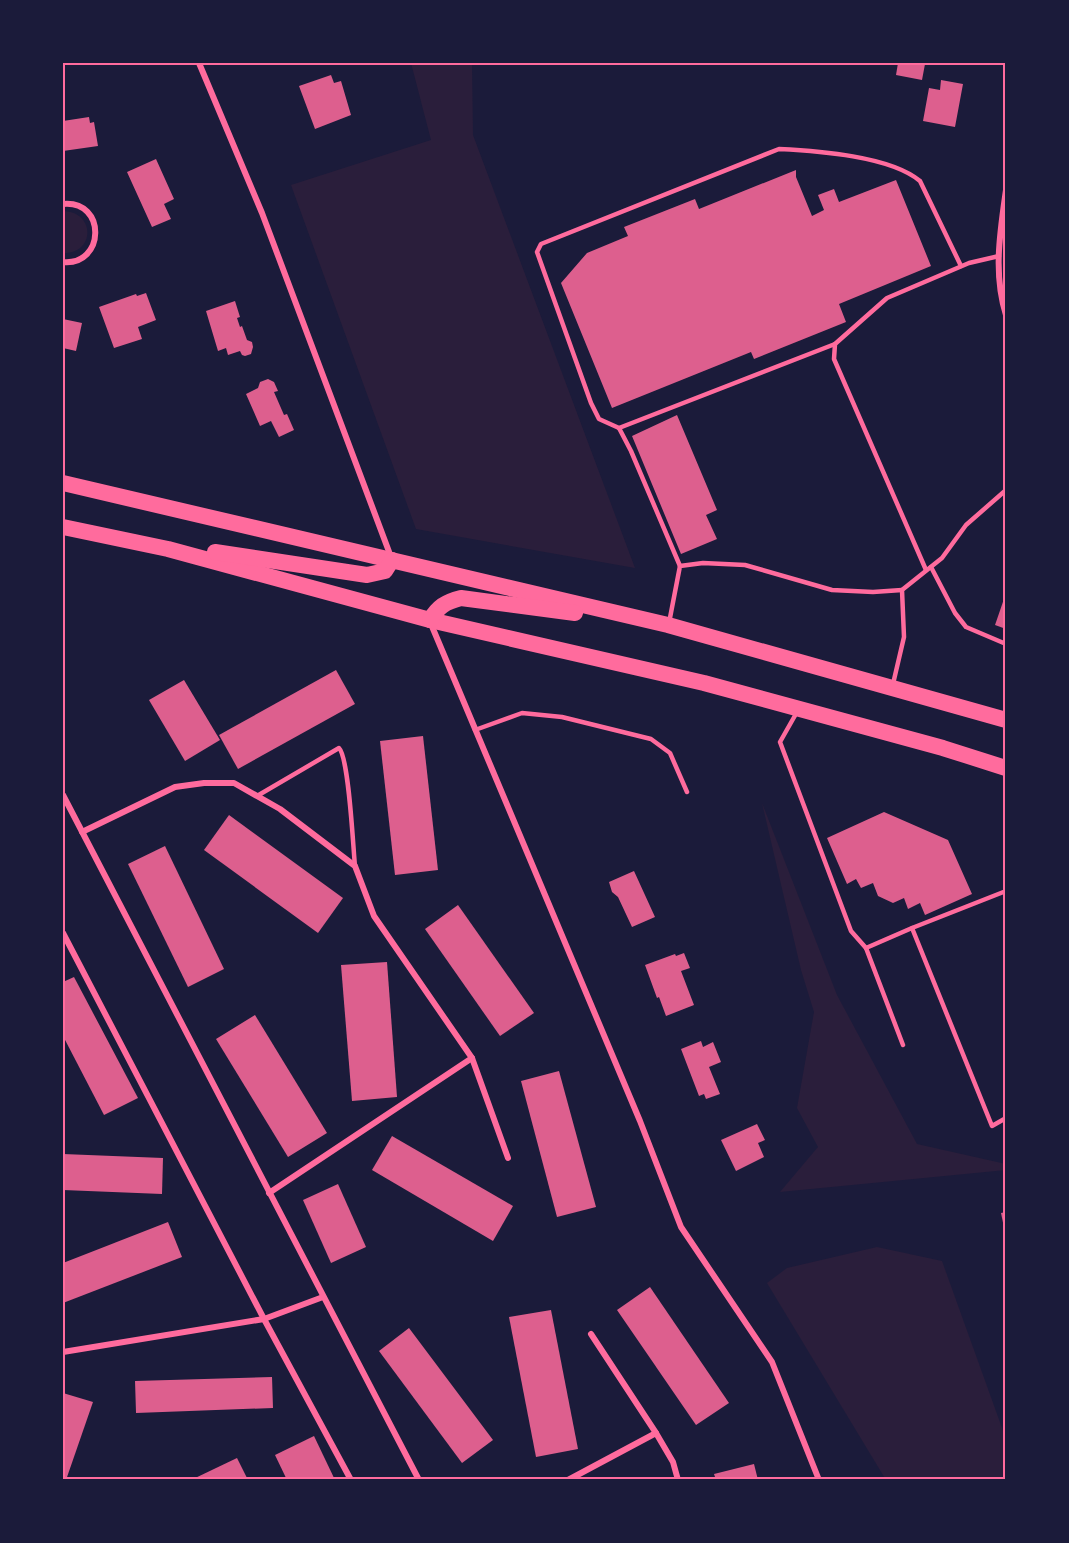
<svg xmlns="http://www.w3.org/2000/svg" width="1069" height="1543" font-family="'Public Sans',sans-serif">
  <rect width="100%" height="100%" fill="#1b1b3a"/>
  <g fill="#2a1e3b">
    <path d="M 411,63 L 472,63 L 473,135 L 635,568 L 416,529 L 291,185 L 431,140 Z"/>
    <path d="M 63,211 C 96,212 95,254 63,253 Z"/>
    <path d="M 762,803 L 837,995 L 917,1144 L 1006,1164 L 1006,1170 L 780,1192 L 818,1147 L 797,1108 L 814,1012 L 801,970 Z"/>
    <path d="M 877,1247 L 942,1261 L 1006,1439 L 1006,1480 L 886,1480 L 767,1283 L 787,1268 Z"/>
  </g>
  <g fill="#dd5f8e">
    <path d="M 898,63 L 925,64 L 922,80 L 896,75 Z"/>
    <path d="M 331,75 L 334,83 L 341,81 L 351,115 L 315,129 L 299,86 Z"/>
    <path d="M 941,80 L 963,84 L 955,127 L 923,121 L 929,88 L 940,90 Z"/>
    <path d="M 89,117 L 90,123 L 94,122 L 98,146 L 63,151 L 63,121 Z"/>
    <path d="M 156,159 L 174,199 L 164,204 L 171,219 L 152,227 L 127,172 Z"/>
    <path d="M 796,170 L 796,177 L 812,216 L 824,210 L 818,195 L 834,189 L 839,202 L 896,180 L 931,266 L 839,304 L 846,322 L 754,359 L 751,352 L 612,408 L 561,283 L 587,253 L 628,236 L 624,227 L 695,199 L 699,209 Z"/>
    <path d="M 146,293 L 156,320 L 138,327 L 142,339 L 114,348 L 99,307 L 136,294 L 137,296 Z"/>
    <path d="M 235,301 L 240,317 L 237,318 L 240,327 L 242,326 L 247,340 L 252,342 L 253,347 L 251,354 L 245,356 L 242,355 L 240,351 L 228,355 L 226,348 L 218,351 L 206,311 Z"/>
    <path d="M 63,319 L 82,323 L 76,351 L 63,348 Z"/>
    <path d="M 268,379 L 274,382 L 278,391 L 274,392 L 284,415 L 287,414 L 294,430 L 279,437 L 271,421 L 260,426 L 246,394 L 258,388 L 260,382 Z"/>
    <path d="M 677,415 L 717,510 L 706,515 L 717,539 L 681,554 L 632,436 Z"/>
    <path d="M 1006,593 L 1006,629 L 995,625 Z"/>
    <path d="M 336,670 L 355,704 L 238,769 L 219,735 Z"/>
    <path d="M 184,680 L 220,740 L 185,761 L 149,700 Z"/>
    <path d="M 423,736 L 438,870 L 395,875 L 380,741 Z"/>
    <path d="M 884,812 L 948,840 L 972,894 L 925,915 L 920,903 L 908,909 L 904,898 L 893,903 L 878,896 L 873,883 L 861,888 L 856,879 L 847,884 L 827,838 Z"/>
    <path d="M 229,815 L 343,898 L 318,933 L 204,850 Z"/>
    <path d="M 165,846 L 224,969 L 188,987 L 128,864 Z"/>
    <path d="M 634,871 L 655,917 L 632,927 L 618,897 L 612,892 L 609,882 Z"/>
    <path d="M 458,905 L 534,1013 L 500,1036 L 425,929 Z"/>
    <path d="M 684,953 L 690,968 L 681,971 L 694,1005 L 666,1016 L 659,997 L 657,998 L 645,965 L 675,954 L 676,956 Z"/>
    <path d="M 387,962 L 397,1097 L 352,1101 L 341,965 Z"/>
    <path d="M 74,977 L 138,1098 L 104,1115 L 63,1036 L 63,982 Z"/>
    <path d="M 255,1015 L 327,1133 L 288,1157 L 216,1039 Z"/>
    <path d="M 701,1041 L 703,1047 L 713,1042 L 721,1062 L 709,1067 L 720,1094 L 706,1099 L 704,1094 L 699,1096 L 681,1049 Z"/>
    <path d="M 559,1071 L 596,1207 L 557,1217 L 521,1081 Z"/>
    <path d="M 757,1124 L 765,1140 L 758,1143 L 764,1157 L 736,1171 L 721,1140 Z"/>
    <path d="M 392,1136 L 513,1206 L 493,1241 L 372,1170 Z"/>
    <path d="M 63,1154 L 163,1158 L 162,1194 L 63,1190 Z"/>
    <path d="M 338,1184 L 366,1247 L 331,1263 L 303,1200 Z"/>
    <path d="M 1006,1212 L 1006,1232 L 1005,1232 L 1001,1213 Z"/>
    <path d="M 168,1222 L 182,1257 L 63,1303 L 63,1263 Z"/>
    <path d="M 650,1287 L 729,1403 L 696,1425 L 617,1310 Z"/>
    <path d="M 551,1310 L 578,1449 L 536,1457 L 509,1317 Z"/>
    <path d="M 409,1328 L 493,1440 L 462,1463 L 379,1351 Z"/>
    <path d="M 272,1377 L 273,1408 L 136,1413 L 135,1381 Z"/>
    <path d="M 63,1393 L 93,1402 L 66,1480 L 63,1480 Z"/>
    <path d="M 314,1436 L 335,1480 L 287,1480 L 275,1455 Z"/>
    <path d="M 237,1458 L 248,1480 L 191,1480 Z"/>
    <path d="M 754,1464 L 758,1480 L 716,1480 L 714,1474 Z"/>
  </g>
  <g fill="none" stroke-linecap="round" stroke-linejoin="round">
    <g stroke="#ff6b9d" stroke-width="4.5">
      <path d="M 619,428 L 835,344"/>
      <path d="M 680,566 L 631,451 L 619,428 L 599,419 L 591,403 L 537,252 L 541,244 L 779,149 C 818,151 890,156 920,181 L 961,266"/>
      <path d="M 931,567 L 955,613 L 966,627 L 1006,644"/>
      <path d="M 926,570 L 834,359 L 835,344 L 887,298 L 969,263 L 999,256"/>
      <path d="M 669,623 L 680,566 L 703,563 L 745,565 L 832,590 L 873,592 L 902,590"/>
      <path d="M 893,684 L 904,637 L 902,590 L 942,558 L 966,525 L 1006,490"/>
      <path d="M 797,712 L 780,742 L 851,931 L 866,948"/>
      <path d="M 475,730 L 522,713 L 562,717 L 651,739 L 670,753 L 687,792"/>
      <path d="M 257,796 L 339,748 C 349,758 353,847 355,866"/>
      <path d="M 912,928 L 1006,891"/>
      <path d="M 903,1045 L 866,948 L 912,928 L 992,1126 L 1006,1118"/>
    </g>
    <g stroke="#ff6b9d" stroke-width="6">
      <path d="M 199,63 L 262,213 L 391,557"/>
      <path d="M 1006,190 C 1000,232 993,274 1006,315"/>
      <path d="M 63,204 C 107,200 105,266 63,262"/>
      <path d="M 431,624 L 640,1121 L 681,1227 L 772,1362 L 819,1480"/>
      <path d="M 63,795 L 419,1480"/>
      <path d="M 82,832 L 175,787 L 204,783 L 234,783 L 280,809 L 355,866 L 374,916 L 472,1058 L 508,1158"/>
      <path d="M 63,933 L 264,1319 L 351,1480"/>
      <path d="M 269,1193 L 472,1058"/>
      <path d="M 591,1334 L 656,1433 L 673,1462 L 678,1480"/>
      <path d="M 63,1352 L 264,1319 L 323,1297"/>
      <path d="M 568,1480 L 656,1433"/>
    </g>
    <g stroke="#ff6b9d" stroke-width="16">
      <path d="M 63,483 L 668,625 L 1006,720"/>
      <path d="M 63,527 L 168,549 L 430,620 L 704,683 L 943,748 L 1006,768"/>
      <path d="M 215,552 L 367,575 L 385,571 L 392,560"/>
      <path d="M 430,620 C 438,607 445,602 461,598 L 575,613"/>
    </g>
  </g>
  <rect width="1069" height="1543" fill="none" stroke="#1b1b3a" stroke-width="129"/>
  <rect x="64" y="64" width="940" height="1414" fill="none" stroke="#ff6b9d" stroke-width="2"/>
</svg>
